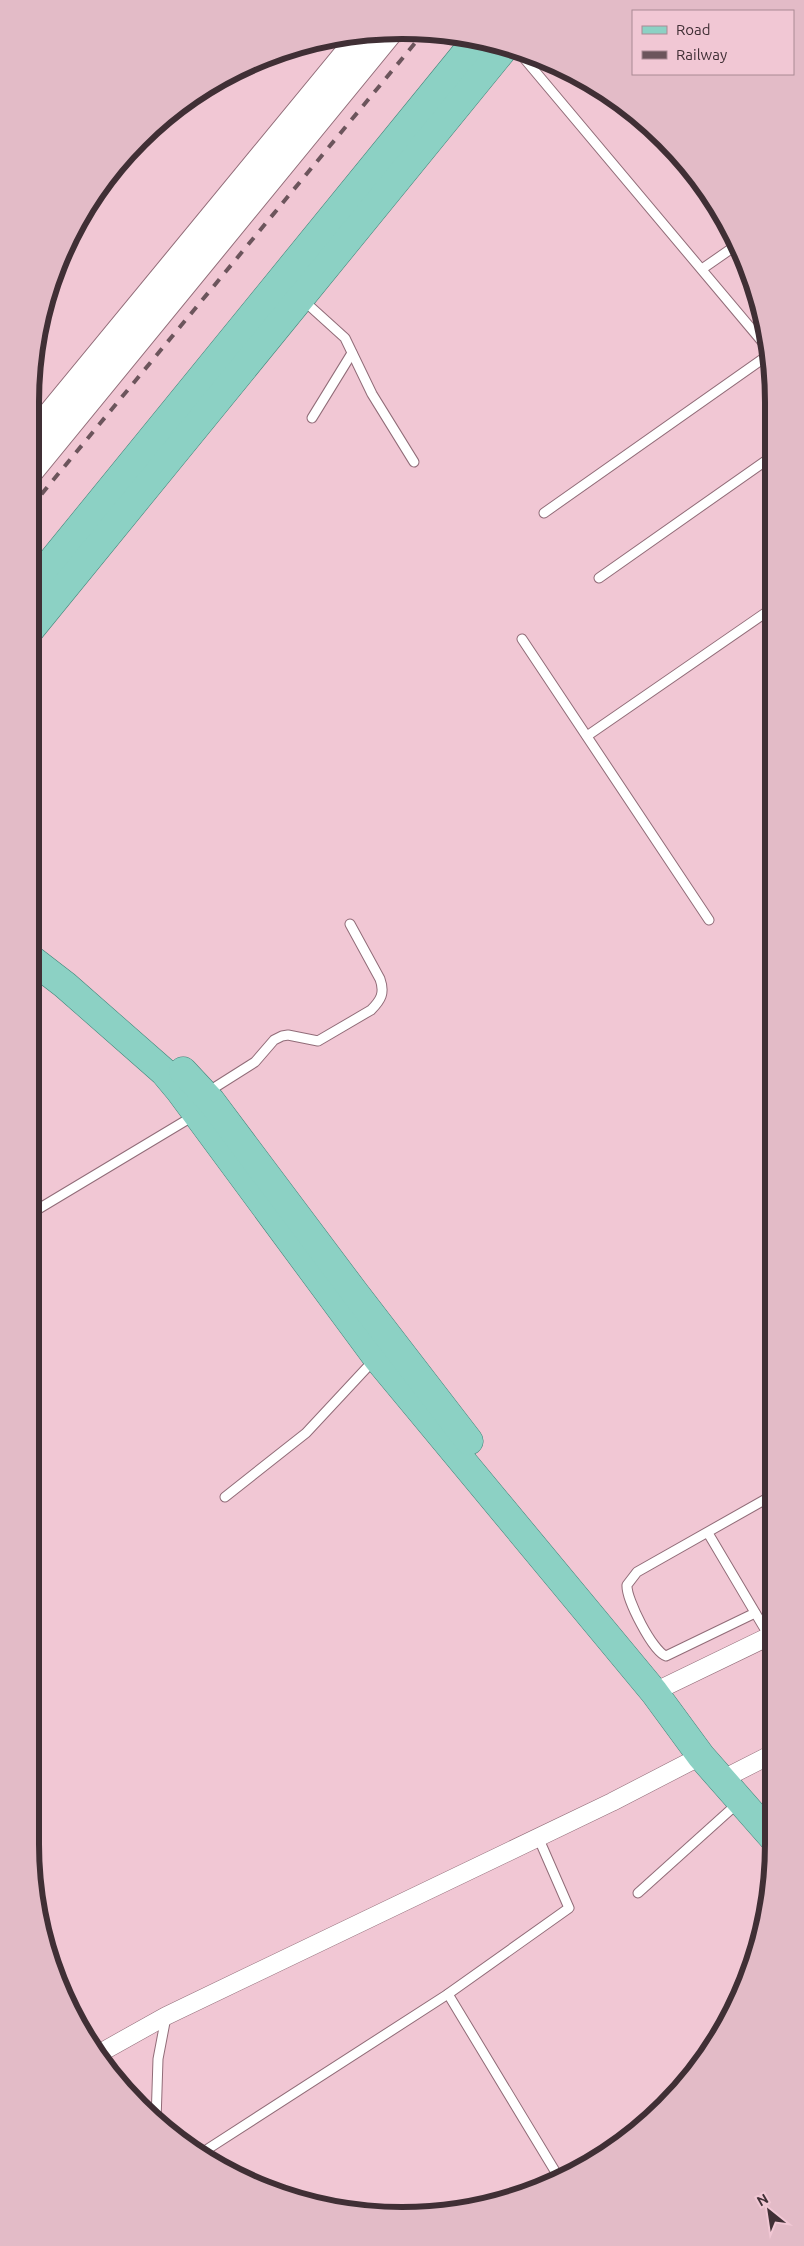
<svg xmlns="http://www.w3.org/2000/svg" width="804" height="2246" font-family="Ubuntu,sans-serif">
  <rect width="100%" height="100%" fill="#f1c7d4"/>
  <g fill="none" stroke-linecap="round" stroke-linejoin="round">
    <defs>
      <g id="lane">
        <path d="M 518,51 L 770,351"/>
        <path d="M 702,269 L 738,244"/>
        <path d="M 303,300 L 345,338 L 372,394 L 414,462"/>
        <path d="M 312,418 L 352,353"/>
        <path d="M 544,513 L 771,353"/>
        <path d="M 599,578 L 771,457"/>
        <path d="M 522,639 L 709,920"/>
        <path d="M 587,736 L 771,609"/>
        <path d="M 206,1093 L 255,1062 L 274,1040 L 282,1036 L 288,1035 L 318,1041 L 371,1010 C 381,1000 385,993 380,979 L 350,924"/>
        <path d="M 30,1214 L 195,1115"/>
        <path d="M 225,1497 L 306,1433 L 374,1360"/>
        <path d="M 708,1533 L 769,1636"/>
        <path d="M 755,1613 L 666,1656 C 653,1652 626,1599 627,1585 L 637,1572 L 773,1495"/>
        <path d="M 638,1893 L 738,1803"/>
        <path d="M 448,1994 L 558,2176"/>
        <path d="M 156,2121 L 158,2059 L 166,2017"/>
        <path d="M 200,2154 L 448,1994 L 569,1908 L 538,1837"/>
      </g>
      <g id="street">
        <path d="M 654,1692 L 774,1634"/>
        <path d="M 721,1780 L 774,1753"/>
        <path d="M 100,2053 L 166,2016 L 612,1802 L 701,1756"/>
      </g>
      <g id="secondary">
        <path d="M 30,439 L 364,33"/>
        <path d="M 30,472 L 390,32"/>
      </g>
      <g id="primary">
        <path d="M 30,588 L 477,39"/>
        <path d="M 30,630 L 506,46"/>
        <path d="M 30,958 L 65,985 L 164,1072 L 179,1090 L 377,1358 L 654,1692 L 701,1756 L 774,1839"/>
        <path d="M 183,1071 L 211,1101 L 355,1293 L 469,1441"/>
      </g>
    </defs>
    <use href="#lane" stroke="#916c78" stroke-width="11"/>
    <use href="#street" stroke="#916c78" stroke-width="19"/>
    <use href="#secondary" stroke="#916c78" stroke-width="27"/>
    <use href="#primary" stroke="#3f8478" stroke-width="29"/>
    <use href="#lane" stroke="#fff" stroke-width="9"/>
    <use href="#street" stroke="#fff" stroke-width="18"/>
    <use href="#secondary" stroke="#fff" stroke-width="25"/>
    <use href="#primary" stroke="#8cd1c4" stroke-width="28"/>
    <path stroke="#6c555c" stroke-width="4" stroke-dasharray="9 9" stroke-linecap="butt" d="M 30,508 L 425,31"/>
  </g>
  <path d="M0 0H804V2246H0ZM402 39H402A363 363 0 0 1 765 402V1844A363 363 0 0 1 402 2207H402A363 363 0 0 1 39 1844V402A363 363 0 0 1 402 39Z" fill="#e3bbc7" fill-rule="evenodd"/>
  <path fill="none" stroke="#402f35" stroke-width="6" d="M402 39H402A363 363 0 0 1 765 402V1844A363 363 0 0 1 402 2207H402A363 363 0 0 1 39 1844V402A363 363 0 0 1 402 39Z"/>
  <rect x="632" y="10" width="162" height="65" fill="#f1c7d4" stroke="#aa8a94"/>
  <rect x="642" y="26" width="25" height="8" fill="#8cd1c4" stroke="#aa8a94"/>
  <text x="676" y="35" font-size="15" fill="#402f35">Road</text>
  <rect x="642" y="51" width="25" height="8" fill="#6c555c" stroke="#aa8a94"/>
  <text x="676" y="60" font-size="15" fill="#402f35">Railway</text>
  <g transform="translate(769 2211) rotate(330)" stroke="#f1c7d4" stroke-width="4" paint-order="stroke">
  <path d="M0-4L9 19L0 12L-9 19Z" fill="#402f35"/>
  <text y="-8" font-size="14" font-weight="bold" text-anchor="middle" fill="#402f35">N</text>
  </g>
</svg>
